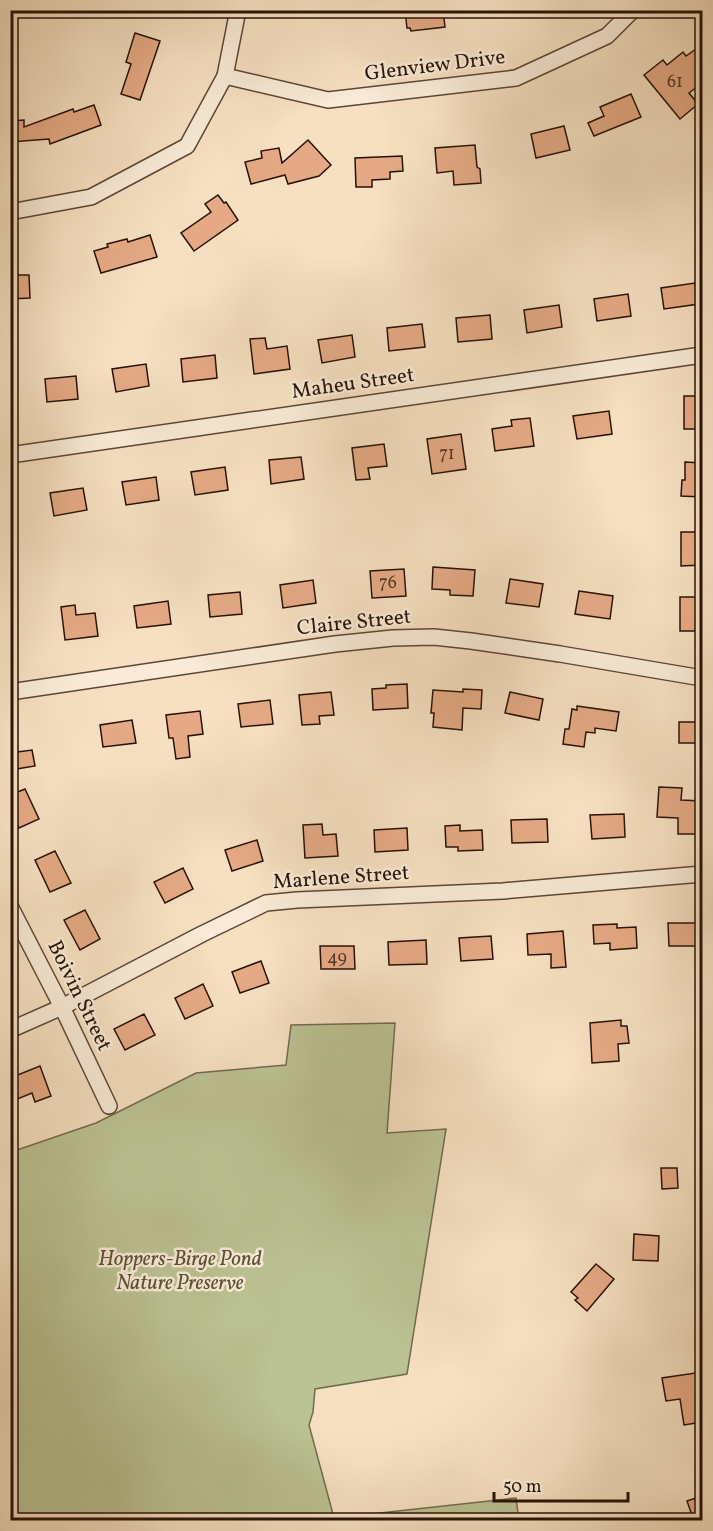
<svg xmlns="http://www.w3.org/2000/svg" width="713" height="1531" font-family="Vollkorn,serif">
  <rect width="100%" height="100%" fill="#f6e0c1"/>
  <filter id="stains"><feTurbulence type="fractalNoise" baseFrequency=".00333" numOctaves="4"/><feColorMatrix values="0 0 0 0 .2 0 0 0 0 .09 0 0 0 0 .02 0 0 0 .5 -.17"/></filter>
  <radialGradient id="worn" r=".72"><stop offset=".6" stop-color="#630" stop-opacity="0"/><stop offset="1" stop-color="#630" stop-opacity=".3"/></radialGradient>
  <path fill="#bbc293" stroke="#726a4d" stroke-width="1.5" d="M 395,1023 L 387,1133 L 446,1129 L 407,1374 L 315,1389 L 313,1412 L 309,1425 L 334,1518 L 516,1498 L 519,1520 L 11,1520 L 11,1152 L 96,1123 L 196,1073 L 286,1065 L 291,1025 Z"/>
  <g fill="#e5aa85" stroke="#281207" stroke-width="1.5">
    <path d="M 405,10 L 443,10 L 445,27 L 411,31 L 410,28 L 407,28 Z"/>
    <path d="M 135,33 L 160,41 L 140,100 L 121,94 L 131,64 L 126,62 Z"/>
    <path d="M 696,49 L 702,57 L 702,83 L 689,93 L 698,104 L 680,119 L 644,75 L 663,60 L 667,65 L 683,52 L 686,56 Z"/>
    <path d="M 631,94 L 641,117 L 594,136 L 588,123 L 604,116 L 600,107 Z"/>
    <path d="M 94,105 L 101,125 L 50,144 L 49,139 L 10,142 L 10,121 L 24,120 L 24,127 L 73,109 L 74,112 Z"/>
    <path d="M 564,126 L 570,150 L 536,158 L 531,134 Z"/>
    <path d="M 308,140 L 331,165 L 319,176 L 288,184 L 285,175 L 251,184 L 245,162 L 262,158 L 261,151 L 279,148 L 282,163 Z"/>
    <path d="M 475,145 L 477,167 L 480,169 L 481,183 L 454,185 L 453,171 L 437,173 L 435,148 Z"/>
    <path d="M 402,156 L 403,171 L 390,172 L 390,179 L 372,180 L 372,187 L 356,187 L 355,158 Z"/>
    <path d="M 218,195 L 224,203 L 226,202 L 238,220 L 194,251 L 181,233 L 211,212 L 205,204 Z"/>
    <path d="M 150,235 L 157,257 L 101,273 L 94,251 L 108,247 L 107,244 L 127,239 L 128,242 Z"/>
    <path d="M 10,275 L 29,275 L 30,298 L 10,299 Z"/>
    <path d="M 695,283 L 699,304 L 664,309 L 661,288 Z"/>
    <path d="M 628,294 L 631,316 L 597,321 L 594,299 Z"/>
    <path d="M 559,305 L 562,327 L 527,333 L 524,310 Z"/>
    <path d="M 490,315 L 492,339 L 458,342 L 456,318 Z"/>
    <path d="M 422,324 L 425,347 L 389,351 L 387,328 Z"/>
    <path d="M 352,335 L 355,357 L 322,363 L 318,340 Z"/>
    <path d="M 265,338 L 267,349 L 287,346 L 290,369 L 254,374 L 250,339 Z"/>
    <path d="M 215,355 L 217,378 L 183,382 L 181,359 Z"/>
    <path d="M 146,364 L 149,386 L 116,392 L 112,369 Z"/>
    <path d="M 76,376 L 78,399 L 47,402 L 45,379 Z"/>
    <rect x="684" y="396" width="18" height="33"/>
    <path d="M 609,411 L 612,434 L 577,439 L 573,416 Z"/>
    <path d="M 530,418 L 534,446 L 495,451 L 492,429 L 512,426 L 511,420 Z"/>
    <path d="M 461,434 L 466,469 L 432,474 L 427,439 Z"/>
    <path d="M 384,444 L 387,466 L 368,468 L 370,479 L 356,480 L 352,448 Z"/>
    <path d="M 301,457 L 304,479 L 271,484 L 269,460 Z"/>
    <path d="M 685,462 L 702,463 L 702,497 L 681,496 L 682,480 L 685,480 Z"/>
    <path d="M 225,467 L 228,490 L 195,495 L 191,472 Z"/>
    <path d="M 156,477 L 159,500 L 126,505 L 122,482 Z"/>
    <path d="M 83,488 L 87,510 L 54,516 L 50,493 Z"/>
    <path d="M 681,532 L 702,532 L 702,565 L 681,566 Z"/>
    <path d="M 433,567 L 475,570 L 473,596 L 450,595 L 450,590 L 432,589 Z"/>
    <path d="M 404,569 L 406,596 L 372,598 L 370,571 Z"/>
    <path d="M 510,579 L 543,584 L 539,607 L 506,603 Z"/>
    <path d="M 313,580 L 316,603 L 283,608 L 280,585 Z"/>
    <path d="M 579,591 L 613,596 L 610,619 L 575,614 Z"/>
    <path d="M 240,592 L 242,614 L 210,617 L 208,595 Z"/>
    <rect x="680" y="597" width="22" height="34"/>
    <path d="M 168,601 L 171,624 L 137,628 L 134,606 Z"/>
    <path d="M 75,605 L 76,615 L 95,613 L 98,636 L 65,640 L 61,607 Z"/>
    <path d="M 407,684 L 408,708 L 373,710 L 372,689 L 386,688 L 386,685 Z"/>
    <path d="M 463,689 L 482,690 L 481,709 L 463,708 L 462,730 L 433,727 L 434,713 L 431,713 L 433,690 L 463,692 Z"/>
    <path d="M 331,692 L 334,715 L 319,716 L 320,724 L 302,725 L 299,695 Z"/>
    <path d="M 510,692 L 543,699 L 539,720 L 505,713 Z"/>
    <path d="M 270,700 L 273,724 L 241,727 L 238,704 Z"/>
    <path d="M 577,706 L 619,712 L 616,731 L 595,728 L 595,733 L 586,732 L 584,747 L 563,744 L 565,729 L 569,729 L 572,709 L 577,710 Z"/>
    <path d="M 200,711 L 203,734 L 188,736 L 190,757 L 176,759 L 173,738 L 169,738 L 166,715 Z"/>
    <path d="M 132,720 L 136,743 L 103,747 L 100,725 Z"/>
    <rect x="679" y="722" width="23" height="21"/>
    <path d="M 32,750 L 35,766 L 10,770 L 10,753 Z"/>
    <path d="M 659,787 L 682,788 L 681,800 L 702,801 L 700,834 L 678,834 L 678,818 L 657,817 Z"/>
    <path d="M 25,789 L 39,819 L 19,828 L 10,809 L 10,795 Z"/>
    <path d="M 624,814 L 625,837 L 592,839 L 590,815 Z"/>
    <path d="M 547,819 L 548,842 L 512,843 L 511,820 Z"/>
    <path d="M 322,824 L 323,835 L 336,834 L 338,856 L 305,858 L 303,825 Z"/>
    <path d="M 460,825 L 460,831 L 482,830 L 483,850 L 458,851 L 458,847 L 446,847 L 445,826 Z"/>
    <path d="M 407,828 L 408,850 L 375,852 L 374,830 Z"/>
    <path d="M 257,840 L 263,861 L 232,871 L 225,850 Z"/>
    <path d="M 55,851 L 71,883 L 50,892 L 35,860 Z"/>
    <path d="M 183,868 L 193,889 L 165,903 L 154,882 Z"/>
    <path d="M 85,910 L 100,939 L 80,950 L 64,920 Z"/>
    <path d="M 668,923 L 702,923 L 702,946 L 669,946 Z"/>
    <path d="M 617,924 L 617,928 L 636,927 L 637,948 L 610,950 L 610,943 L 594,944 L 593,925 Z"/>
    <path d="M 563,931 L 566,967 L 551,968 L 551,954 L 528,955 L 527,934 Z"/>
    <path d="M 491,936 L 493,959 L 461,961 L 459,938 Z"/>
    <path d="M 426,940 L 427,964 L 389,965 L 388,942 Z"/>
    <path d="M 320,946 L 354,946 L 355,969 L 321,969 Z"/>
    <path d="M 261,961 L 269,983 L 240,993 L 232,972 Z"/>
    <path d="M 203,984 L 213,1006 L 185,1019 L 175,998 Z"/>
    <path d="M 144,1014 L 155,1035 L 125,1050 L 114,1029 Z"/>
    <path d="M 621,1020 L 621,1026 L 627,1026 L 629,1043 L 618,1044 L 619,1061 L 592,1063 L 590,1023 Z"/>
    <path d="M 40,1066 L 51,1096 L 35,1102 L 32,1093 L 10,1102 L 10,1078 Z"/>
    <path d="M 661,1168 L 677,1168 L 678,1188 L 662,1189 Z"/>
    <path d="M 634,1234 L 659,1236 L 658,1261 L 633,1260 Z"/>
    <path d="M 596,1264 L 614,1279 L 587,1311 L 575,1300 L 578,1298 L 571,1292 Z"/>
    <path d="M 702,1372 L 702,1422 L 684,1425 L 680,1399 L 666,1401 L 662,1378 Z"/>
    <path d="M 702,1496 L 702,1521 L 694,1521 L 687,1501 Z"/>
  </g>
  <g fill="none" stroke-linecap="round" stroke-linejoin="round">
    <defs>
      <g id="street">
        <path d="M 225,76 L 328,100 L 516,78 L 607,36 L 633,10"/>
        <path d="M 10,212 L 91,197 L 187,146 L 225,76 L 238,10"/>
        <path d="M 10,455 L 702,355"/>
        <path d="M 10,692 L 335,644 L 393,638 L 434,637 L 471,641 L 560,654 L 702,678"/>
        <path d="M 10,906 L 62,1007 L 109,1106"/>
        <path d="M 10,1030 L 62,1007 L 202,934 L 266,903 L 297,900 L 503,891 L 702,874"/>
      </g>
    </defs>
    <use href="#street" stroke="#5c4636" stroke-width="18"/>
    <use href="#street" stroke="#f9ebd7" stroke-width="15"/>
  </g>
  <g text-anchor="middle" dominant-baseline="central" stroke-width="5" stroke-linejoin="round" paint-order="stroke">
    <g font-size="18" fill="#573826">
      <text x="675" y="82">61</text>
      <text x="447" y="454">71</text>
      <text x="388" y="583">76</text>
      <text x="337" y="958">49</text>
    </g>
    <g font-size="21" fill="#281207" stroke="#f9ebd7">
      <text transform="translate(435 66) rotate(-7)">Glenview Drive</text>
      <text transform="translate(353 384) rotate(-8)">Maheu Street</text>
      <text transform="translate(354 623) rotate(-6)">Claire Street</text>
      <text transform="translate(341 878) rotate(-4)">Marlene Street</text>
      <text transform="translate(79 996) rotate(64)">Boivin Street</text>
    </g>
    <g font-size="21" font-style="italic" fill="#5b5038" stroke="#f9ebd7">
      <text x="180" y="1259">Hoppers-Birge Pond<tspan x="180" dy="24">Nature Preserve</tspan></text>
    </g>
  </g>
  <rect width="713" height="1531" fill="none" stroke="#f6e0c1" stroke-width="36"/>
  <rect x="12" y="12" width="689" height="1507" fill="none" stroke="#281207" stroke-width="3"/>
  <rect x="18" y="18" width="677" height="1495" fill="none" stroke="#281207" stroke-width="1.5"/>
  <path d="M494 1492v9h134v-9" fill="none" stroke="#281207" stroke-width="3"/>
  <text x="503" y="1492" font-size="18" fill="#281207" stroke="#f9ebd7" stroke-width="4.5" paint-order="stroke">50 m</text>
  <rect width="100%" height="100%" filter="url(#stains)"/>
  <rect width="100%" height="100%" fill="url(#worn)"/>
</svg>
